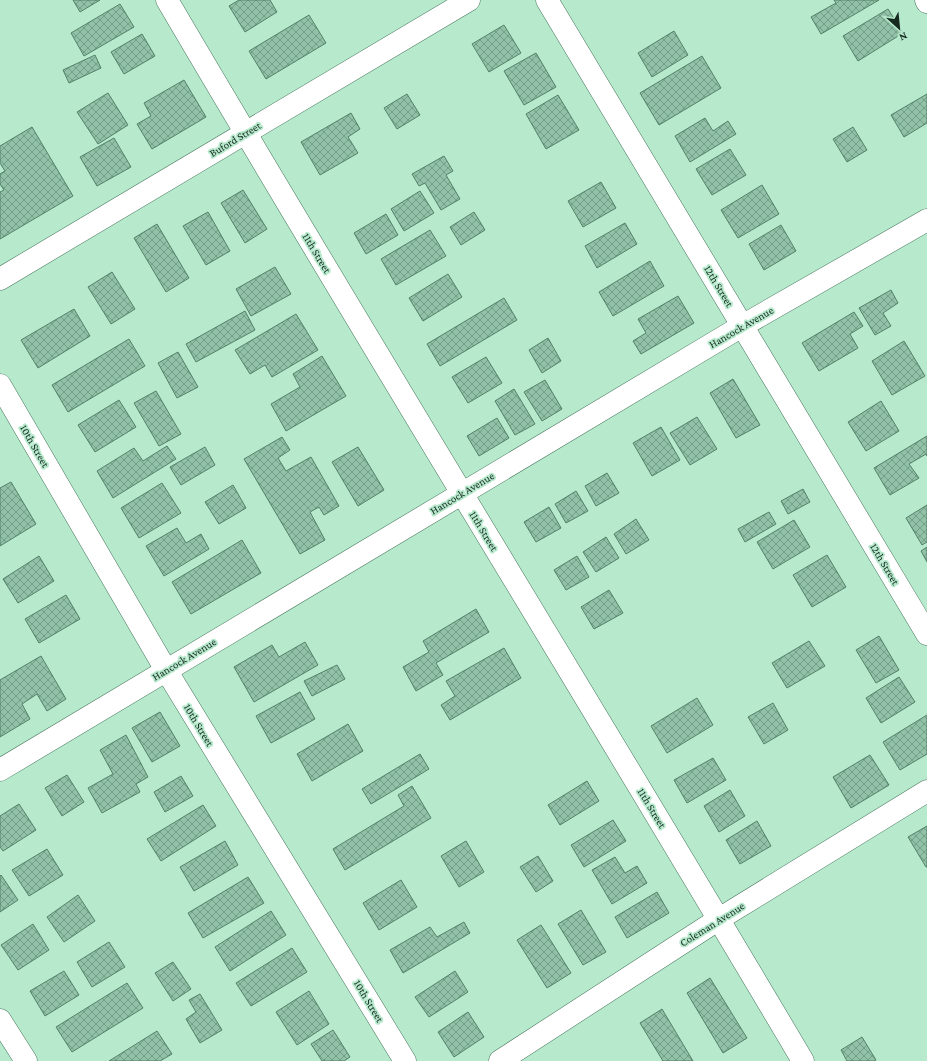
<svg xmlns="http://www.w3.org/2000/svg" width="927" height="1061" font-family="'Crimson Pro',serif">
  <defs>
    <pattern id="building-cross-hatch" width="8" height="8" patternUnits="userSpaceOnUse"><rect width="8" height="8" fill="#91c2a7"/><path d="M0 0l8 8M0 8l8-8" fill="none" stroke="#759e88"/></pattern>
  </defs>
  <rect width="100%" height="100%" fill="#b7eacd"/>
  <g fill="url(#building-cross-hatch)" stroke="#528168">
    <path d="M 73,0 L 100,0 L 80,12 Z"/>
    <path d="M 239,0 L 270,0 L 277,12 L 245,32 L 229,6 Z"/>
    <path d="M 834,0 L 879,0 L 821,34 L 811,17 L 836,3 Z"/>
    <path d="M 120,4 L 134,27 L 84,56 L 71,33 Z"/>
    <path d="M 888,9 L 903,33 L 858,61 L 843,36 Z"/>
    <path d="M 309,15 L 326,43 L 266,79 L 249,51 Z"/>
    <path d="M 504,25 L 521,53 L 489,72 L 472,44 Z"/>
    <path d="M 674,31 L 688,55 L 652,77 L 638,53 Z"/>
    <path d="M 142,34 L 155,56 L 124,74 L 111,52 Z"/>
    <path d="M 536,53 L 556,87 L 524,105 L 504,71 Z"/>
    <path d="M 95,55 L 101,68 L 69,83 L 63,70 Z"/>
    <path d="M 702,56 L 721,88 L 659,125 L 640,93 Z"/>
    <path d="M 184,80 L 206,117 L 152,149 L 137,124 L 151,116 L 144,103 Z"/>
    <path d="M 108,93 L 128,125 L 98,144 L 77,112 Z"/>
    <path d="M 407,94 L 420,115 L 397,129 L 384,108 Z"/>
    <path d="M 927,94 L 927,123 L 904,137 L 891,115 Z"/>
    <path d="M 558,95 L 579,130 L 546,149 L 526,114 Z"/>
    <path d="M 351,113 L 360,129 L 348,137 L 358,153 L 320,175 L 301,142 Z"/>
    <path d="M 705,118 L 713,131 L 728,121 L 736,134 L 690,162 L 675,136 Z"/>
    <path d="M 32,127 L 73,196 L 0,239 L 0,192 L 4,190 L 0,184 L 0,174 L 5,171 L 0,163 L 0,146 Z"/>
    <path d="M 853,127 L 867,150 L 847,162 L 833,139 Z"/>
    <path d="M 114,138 L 131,167 L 97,186 L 80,157 Z"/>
    <path d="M 730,149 L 746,175 L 712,195 L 696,169 Z"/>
    <path d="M 444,156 L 453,171 L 446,175 L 460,199 L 441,210 L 425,183 L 419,186 L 412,174 Z"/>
    <path d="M 601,182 L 616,208 L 583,227 L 568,201 Z"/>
    <path d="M 762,185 L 779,214 L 738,238 L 721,210 Z"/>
    <path d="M 243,190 L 267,229 L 245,243 L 221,203 Z"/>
    <path d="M 420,191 L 434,213 L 404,231 L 391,209 Z"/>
    <path d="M 208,212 L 230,251 L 206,265 L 183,226 Z"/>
    <path d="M 474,212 L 485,230 L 461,245 L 450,227 Z"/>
    <path d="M 386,214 L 398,235 L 366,254 L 354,233 Z"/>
    <path d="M 625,223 L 637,244 L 597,268 L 585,246 Z"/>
    <path d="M 157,224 L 189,278 L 166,292 L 134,238 Z"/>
    <path d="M 781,225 L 796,251 L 764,270 L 749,244 Z"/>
    <path d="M 430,230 L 446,256 L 396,285 L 381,259 Z"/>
    <path d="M 650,261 L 664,286 L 613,316 L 599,292 Z"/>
    <path d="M 275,267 L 291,294 L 251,316 L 236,289 Z"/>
    <path d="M 112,272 L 135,309 L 111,324 L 88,287 Z"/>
    <path d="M 448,274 L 462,297 L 423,321 L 409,298 Z"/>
    <path d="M 891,290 L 898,303 L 883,313 L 891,326 L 875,335 L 859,308 Z"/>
    <path d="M 678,296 L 694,323 L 641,354 L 633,341 L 646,333 L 638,319 Z"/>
    <path d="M 504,298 L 517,320 L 440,366 L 427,344 Z"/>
    <path d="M 74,309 L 90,336 L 38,368 L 21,340 Z"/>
    <path d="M 245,311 L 255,330 L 196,362 L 186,344 Z"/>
    <path d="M 854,312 L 863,326 L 850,334 L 858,348 L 819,371 L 802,343 Z"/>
    <path d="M 296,314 L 318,350 L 272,377 L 265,365 L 250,374 L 235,350 Z"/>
    <path d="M 548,338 L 561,361 L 542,373 L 529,350 Z"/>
    <path d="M 129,339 L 145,366 L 68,412 L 52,385 Z"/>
    <path d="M 904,341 L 925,376 L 892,395 L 872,361 Z"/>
    <path d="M 178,352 L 198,387 L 177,398 L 158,363 Z"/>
    <path d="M 322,356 L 346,396 L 286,431 L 271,404 L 300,387 L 293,374 Z"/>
    <path d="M 486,357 L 502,383 L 468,403 L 452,377 Z"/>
    <path d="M 733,379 L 760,425 L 736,438 L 710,393 Z"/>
    <path d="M 545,380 L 562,409 L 542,421 L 524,392 Z"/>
    <path d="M 514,389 L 535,424 L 515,435 L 495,401 Z"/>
    <path d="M 156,391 L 181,434 L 159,446 L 134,403 Z"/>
    <path d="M 119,400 L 136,427 L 95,452 L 78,425 Z"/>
    <path d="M 881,401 L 899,431 L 866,451 L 848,422 Z"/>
    <path d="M 697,417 L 717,449 L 690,465 L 670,433 Z"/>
    <path d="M 497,418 L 509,438 L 479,456 L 467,436 Z"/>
    <path d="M 661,427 L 680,460 L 652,476 L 633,443 Z"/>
    <path d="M 927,436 L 927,456 L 926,454 L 909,464 L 919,478 L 890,495 L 874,468 Z"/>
    <path d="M 282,437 L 290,450 L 278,458 L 286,471 L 311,457 L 339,506 L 324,515 L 319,507 L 310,512 L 325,540 L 300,554 L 244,459 Z"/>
    <path d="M 167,446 L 176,459 L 113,498 L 97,471 L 134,448 L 143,461 Z"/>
    <path d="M 205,447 L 215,465 L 181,485 L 170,467 Z"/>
    <path d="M 358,447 L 384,490 L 358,506 L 332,462 Z"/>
    <path d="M 607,473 L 619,493 L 596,506 L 585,486 Z"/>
    <path d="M 11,482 L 36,524 L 0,546 L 0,488 Z"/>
    <path d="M 162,483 L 181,513 L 139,538 L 121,508 Z"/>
    <path d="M 233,485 L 246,508 L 219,524 L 205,502 Z"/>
    <path d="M 803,489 L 810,502 L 788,514 L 781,501 Z"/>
    <path d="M 576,491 L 588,511 L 566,523 L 555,504 Z"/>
    <path d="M 927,505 L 927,542 L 922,545 L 906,518 Z"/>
    <path d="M 549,507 L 561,528 L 536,542 L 524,522 Z"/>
    <path d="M 769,512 L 776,524 L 745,542 L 738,529 Z"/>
    <path d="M 636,519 L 649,540 L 626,554 L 614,534 Z"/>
    <path d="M 794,520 L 810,547 L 773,569 L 757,542 Z"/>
    <path d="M 177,528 L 186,543 L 201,534 L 209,549 L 164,576 L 146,546 Z"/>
    <path d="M 606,537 L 619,558 L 596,572 L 583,552 Z"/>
    <path d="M 242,540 L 261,573 L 191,614 L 172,582 Z"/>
    <path d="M 927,547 L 927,562 L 921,551 Z"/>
    <path d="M 827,555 L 846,587 L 812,607 L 793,575 Z"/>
    <path d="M 39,556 L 54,581 L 18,603 L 3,579 Z"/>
    <path d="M 577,556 L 589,577 L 566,590 L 554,570 Z"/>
    <path d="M 609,590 L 623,613 L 594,629 L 581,607 Z"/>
    <path d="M 66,595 L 80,619 L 39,643 L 25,619 Z"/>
    <path d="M 476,609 L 489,632 L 436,663 L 443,675 L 416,691 L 403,667 L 429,652 L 423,641 Z"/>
    <path d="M 879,636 L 899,670 L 876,683 L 856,650 Z"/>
    <path d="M 809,641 L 825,666 L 787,688 L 772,663 Z"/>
    <path d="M 305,642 L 318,665 L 254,702 L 234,667 L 272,645 L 279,657 Z"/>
    <path d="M 504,648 L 521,678 L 450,720 L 441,705 L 455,696 L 446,681 Z"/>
    <path d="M 41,656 L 66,699 L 47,711 L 37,694 L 22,704 L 30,719 L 0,737 L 0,680 Z"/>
    <path d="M 337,665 L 345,679 L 312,696 L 304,681 Z"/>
    <path d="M 899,677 L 915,702 L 881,723 L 866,698 Z"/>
    <path d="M 300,692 L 315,719 L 271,743 L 256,716 Z"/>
    <path d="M 697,698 L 713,725 L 667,753 L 651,726 Z"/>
    <path d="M 773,703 L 788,730 L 764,744 L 748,717 Z"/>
    <path d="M 160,712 L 180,746 L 152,762 L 132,728 Z"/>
    <path d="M 927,715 L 927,754 L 900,770 L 883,742 Z"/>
    <path d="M 348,724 L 363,751 L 312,781 L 297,754 Z"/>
    <path d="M 126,735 L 148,777 L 136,784 L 140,792 L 102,813 L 88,788 L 113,774 L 100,750 Z"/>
    <path d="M 420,754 L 429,769 L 371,804 L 362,789 Z"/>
    <path d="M 870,755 L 889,785 L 851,808 L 833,777 Z"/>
    <path d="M 713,758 L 726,780 L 687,803 L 674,780 Z"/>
    <path d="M 67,775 L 84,802 L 62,816 L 45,788 Z"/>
    <path d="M 181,776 L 193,796 L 165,812 L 154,792 Z"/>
    <path d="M 587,781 L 599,801 L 560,825 L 548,805 Z"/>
    <path d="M 412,786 L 431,818 L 345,870 L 333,849 L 404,806 L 398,795 Z"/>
    <path d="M 730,790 L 745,816 L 719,832 L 704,806 Z"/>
    <path d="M 19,804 L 36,830 L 3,851 L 0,847 L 0,816 Z"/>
    <path d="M 203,805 L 216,826 L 161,861 L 147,839 Z"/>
    <path d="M 613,820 L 626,841 L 584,867 L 571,845 Z"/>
    <path d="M 757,821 L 771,846 L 740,864 L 726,840 Z"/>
    <path d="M 927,826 L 927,867 L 926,867 L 908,837 Z"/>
    <path d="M 225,841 L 238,865 L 194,891 L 180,867 Z"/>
    <path d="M 466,841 L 484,872 L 459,887 L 441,856 Z"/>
    <path d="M 47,849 L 63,875 L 29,896 L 12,870 Z"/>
    <path d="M 538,856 L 553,881 L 536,892 L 520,867 Z"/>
    <path d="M 615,857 L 625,873 L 637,866 L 647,883 L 612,904 L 592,870 Z"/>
    <path d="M 1,875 L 18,900 L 0,912 L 0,876 Z"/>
    <path d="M 248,877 L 264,903 L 203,938 L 188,913 Z"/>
    <path d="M 401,880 L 417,907 L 379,930 L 363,903 Z"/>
    <path d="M 657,892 L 669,913 L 627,938 L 615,917 Z"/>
    <path d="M 78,895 L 95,921 L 64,942 L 47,917 Z"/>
    <path d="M 581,910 L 606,952 L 583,965 L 558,924 Z"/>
    <path d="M 271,911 L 286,935 L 230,971 L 215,947 Z"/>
    <path d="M 464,922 L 470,933 L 403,973 L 390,950 L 430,927 L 437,937 Z"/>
    <path d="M 33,924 L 49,950 L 18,970 L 1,945 Z"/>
    <path d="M 541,925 L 571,973 L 547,988 L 517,940 Z"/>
    <path d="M 109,942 L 125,967 L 92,987 L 77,962 Z"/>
    <path d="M 292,948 L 307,972 L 251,1006 L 236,983 Z"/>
    <path d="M 173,962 L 191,989 L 173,1001 L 155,973 Z"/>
    <path d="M 64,971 L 79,995 L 45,1016 L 30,991 Z"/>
    <path d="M 455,971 L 468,992 L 429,1017 L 415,997 Z"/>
    <path d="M 710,978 L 747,1038 L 723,1053 L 687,993 Z"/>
    <path d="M 127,983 L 143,1008 L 72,1052 L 56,1027 Z"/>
    <path d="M 309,991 L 329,1024 L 297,1045 L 276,1012 Z"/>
    <path d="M 200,994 L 222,1030 L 200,1043 L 186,1019 L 196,1012 L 189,1000 Z"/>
    <path d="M 662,1009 L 693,1061 L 663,1061 L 640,1023 Z"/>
    <path d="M 468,1012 L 484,1037 L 454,1057 L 438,1032 Z"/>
    <path d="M 333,1030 L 350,1057 L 344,1061 L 322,1061 L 311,1044 Z"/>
    <path d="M 157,1031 L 172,1054 L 160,1061 L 109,1061 Z"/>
    <path d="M 862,1037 L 876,1060 L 874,1061 L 847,1061 L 841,1050 Z"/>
  </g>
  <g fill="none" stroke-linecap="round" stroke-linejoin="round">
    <defs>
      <g id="minor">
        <path d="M 167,0 C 376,356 593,706 803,1061"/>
        <path d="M 547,0 L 927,634"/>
        <path d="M 0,385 L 166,670 L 405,1061"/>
        <path d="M 0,770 L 742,326 L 927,220"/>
        <path d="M 0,1020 L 26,1061"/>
        <path d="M 500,1061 L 719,919 L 927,791"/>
      </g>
      <path id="tertiary" d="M 0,279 L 469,0"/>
      <path id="secondary" d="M 926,0 L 927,2"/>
    </defs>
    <use href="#minor" stroke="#48775e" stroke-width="23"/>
    <use href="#tertiary" stroke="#48775e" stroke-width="23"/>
    <use href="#secondary" stroke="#48775e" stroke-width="23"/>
    <use href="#minor" stroke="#fff" stroke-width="22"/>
    <use href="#tertiary" stroke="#fff" stroke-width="22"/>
    <use href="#secondary" stroke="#fff" stroke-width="22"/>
  </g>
  <g text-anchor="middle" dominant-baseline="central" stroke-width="3.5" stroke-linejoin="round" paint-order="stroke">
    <g font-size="11" fill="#162a20" stroke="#b7eacd">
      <text transform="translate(235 139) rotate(-31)">Buford Street</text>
      <text transform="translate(317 253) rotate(59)">11th Street</text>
      <text transform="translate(719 286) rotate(59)">12th Street</text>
      <text transform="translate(741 327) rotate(-30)">Hancock Avenue</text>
      <text transform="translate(35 446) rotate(60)">10th Street</text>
      <text transform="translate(462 493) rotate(-31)">Hancock Avenue</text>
      <text transform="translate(484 531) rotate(59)">11th Street</text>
      <text transform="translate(885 564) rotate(59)">12th Street</text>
      <text transform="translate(184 659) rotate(-31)">Hancock Avenue</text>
      <text transform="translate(199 725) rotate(59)">10th Street</text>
      <text transform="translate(652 808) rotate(59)">11th Street</text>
      <text transform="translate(712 924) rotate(-32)">Coleman Avenue</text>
      <text transform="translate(369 1001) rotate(59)">10th Street</text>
    </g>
  </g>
  <g transform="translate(899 28) rotate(153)" stroke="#b7eacd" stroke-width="3" paint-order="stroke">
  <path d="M0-3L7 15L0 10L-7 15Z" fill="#162a20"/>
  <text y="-6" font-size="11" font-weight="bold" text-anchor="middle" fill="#162a20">N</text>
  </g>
</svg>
